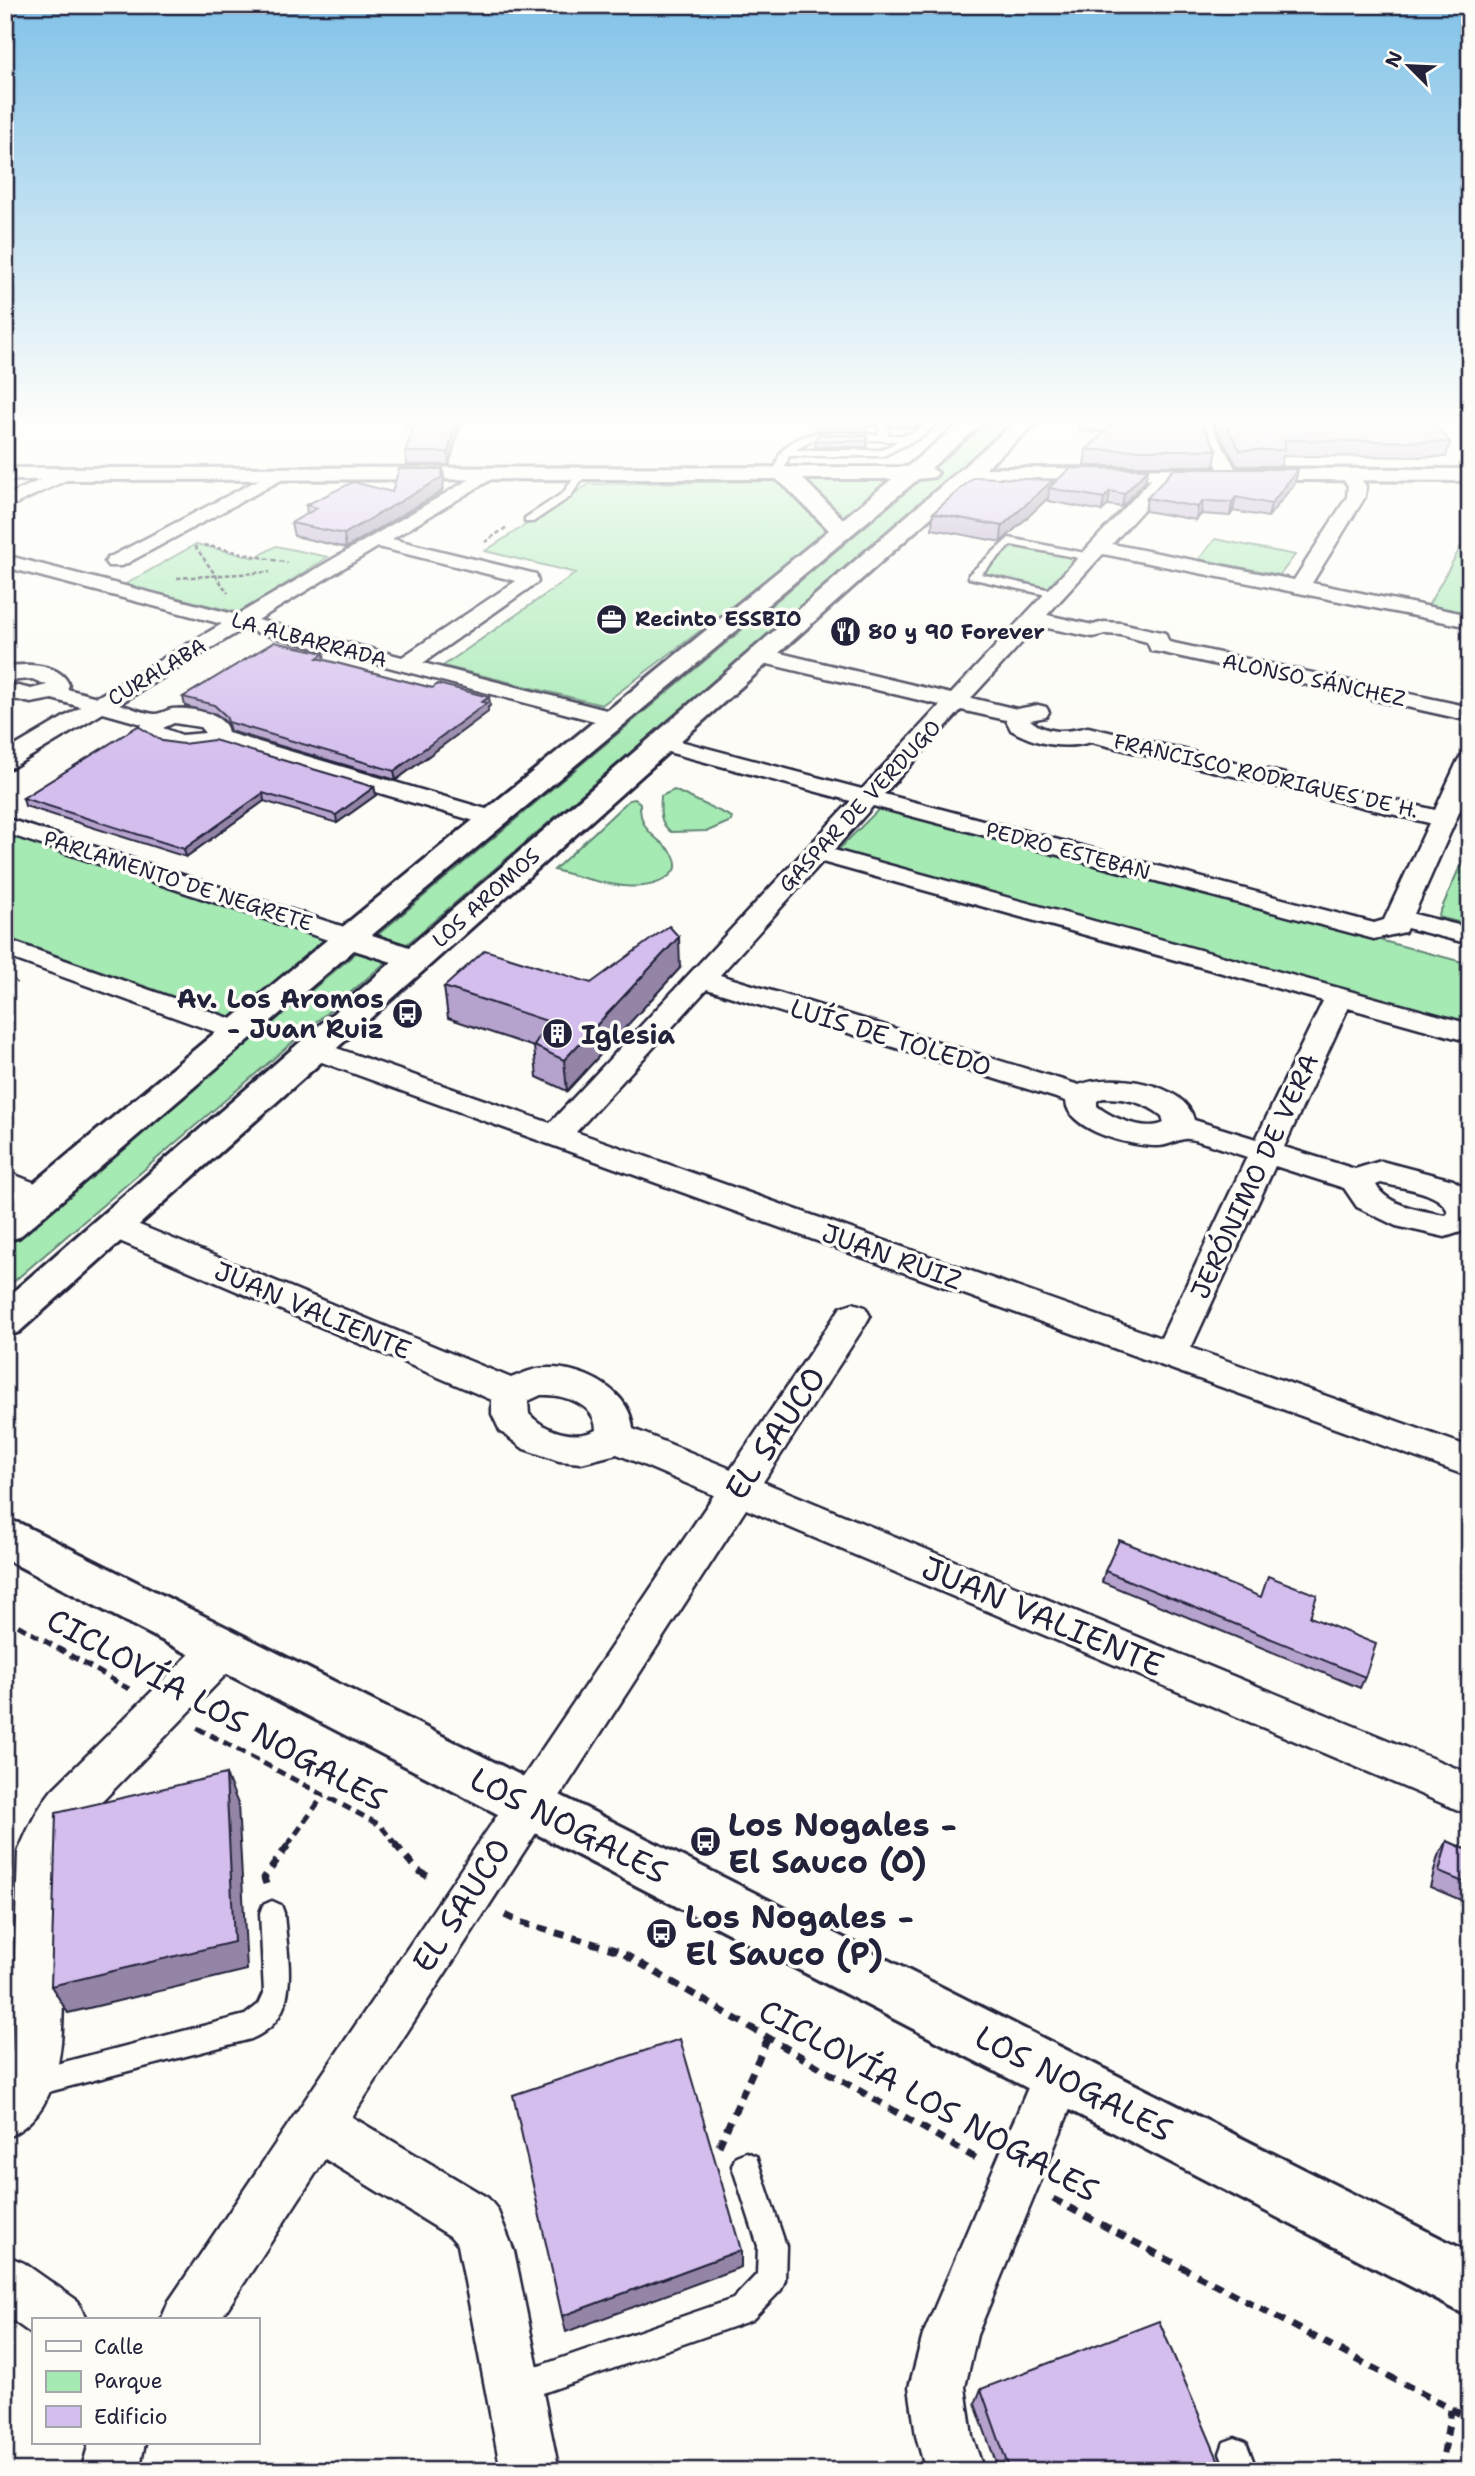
<svg xmlns="http://www.w3.org/2000/svg" width="1475" height="2476" font-family="'Shantell Sans',sans-serif">
  <rect width="100%" height="100%" fill="#fdfcf7"/>
  <filter id="ink" filterUnits="userSpaceOnUse"><feTurbulence type="fractalNoise" baseFrequency=".0143" numOctaves="2"/><feDisplacementMap in="SourceGraphic" scale="14" xChannelSelector="R" yChannelSelector="G"/><feConvolveMatrix kernelMatrix="1 2 1 2 8 2 1 2 1" color-interpolation-filters="sRGB"/></filter>
  <g filter="url(#ink)">
    <g fill="#a5e9b3" stroke="#648677" stroke-width="2">
      <path d="M 986,418 L 1015,418 L 971,460 L 5,1289 L 5,1247 L 904,494 Z"/>
      <path d="M 901,479 L 602,705 L 443,666 L 576,573 L 485,551 L 589,484 Z"/>
      <path d="M 1215,539 L 1295,555 L 1280,575 L 1199,559 Z"/>
      <path d="M 1010,541 L 1080,555 L 1047,591 L 976,576 Z"/>
      <path d="M 1464,541 L 1470,542 L 1470,614 L 1428,606 Z"/>
      <path d="M 196,544 L 255,558 L 276,546 L 328,557 L 240,613 L 124,585 Z"/>
      <path d="M 674,790 L 732,817 L 731,821 L 708,831 L 671,832 C 659,823 660,811 661,796 Z"/>
      <path d="M 635,799 L 640,803 C 638,843 678,840 676,868 C 652,904 587,878 554,870 L 629,800 Z"/>
      <path d="M 880,808 L 1470,964 L 1470,1027 L 834,854 Z"/>
      <path d="M 5,832 L 335,942 L 240,1020 L 5,937 Z"/>
      <path d="M 1460,866 L 1470,869 L 1470,925 L 1438,917 Z"/>
    </g>
    <g fill="none" stroke-linecap="round" stroke-linejoin="round">
      <defs>
        <g id="service">
          <path d="M 879,418 L 888,418 L 888,435 C 909,436 916,434 931,418 L 940,418 L 925,435 L 883,456 L 789,456 L 782,474 L 774,472 C 776,466 778,456 782,451 C 806,424 847,434 879,435 ZM 817,438 L 898,441 L 881,450 L 795,450 Z"/>
          <path d="M 579,471 L 587,473 L 570,497 L 533,522 L 525,522 L 525,518 L 563,493 Z"/>
          <path d="M 1009,538 L 1090,554 L 1095,557 L 1090,560 L 1011,545 L 981,574 L 1060,592 L 1061,594 L 1056,597 L 969,578 L 969,574 Z"/>
          <path d="M 272,1901 L 281,1905 L 284,1913 C 287,1959 304,2017 251,2039 L 33,2096 L 24,2092 L 20,2083 L 24,2074 L 33,2070 L 245,2015 L 259,2004 L 264,1993 L 260,1913 L 263,1905 Z"/>
          <path d="M 746,2152 L 756,2156 L 786,2246 L 785,2280 L 781,2290 L 752,2320 L 517,2402 L 507,2397 L 502,2387 L 507,2377 L 733,2299 L 757,2274 L 758,2246 L 732,2166 L 736,2156 Z"/>
          <path d="M 1235,2438 L 1246,2442 L 1257,2471 L 1227,2471 L 1220,2453 L 1224,2442 Z"/>
        </g>
        <g id="minor">
          <path d="M 1190,418 L 1207,418 L 1239,475 L 1236,479 L 1224,479 Z"/>
          <path d="M 489,468 L 498,473 L 495,477 L 392,539 L 536,574 L 538,582 L 423,663 L 622,714 L 626,719 L 622,724 L 606,724 L 243,629 L 119,704 C 130,707 145,714 156,714 C 162,713 167,710 172,709 C 189,707 227,713 228,733 L 503,814 L 506,819 L 503,824 L 494,826 L 485,824 L 216,745 C 191,751 156,753 139,729 L 142,724 L 103,713 L 13,767 L 5,769 L 5,752 L 81,707 L 52,699 L 31,703 L 5,697 L 5,683 L 31,689 L 47,685 L 32,679 L 5,681 L 5,667 C 25,663 61,663 69,685 L 67,689 L 97,697 L 222,624 L 5,567 L 5,555 L 237,615 ZM 378,547 L 516,581 L 402,657 L 258,620 ZM 174,723 L 200,727 L 205,733 L 182,735 L 163,728 Z"/>
          <path d="M 65,469 L 74,474 L 71,478 L 5,509 L 5,496 Z"/>
          <path d="M 279,469 L 288,474 L 285,478 L 122,566 L 108,566 L 105,562 L 108,558 Z"/>
          <path d="M 1165,470 L 1174,475 L 1171,479 L 1112,544 L 1294,580 L 1347,497 L 1348,486 L 1340,475 L 1349,470 L 1355,471 L 1366,486 L 1365,497 L 1312,583 L 1470,615 L 1470,627 L 1103,554 L 1047,615 L 1093,625 L 1104,622 L 1121,623 L 1165,633 L 1169,642 L 1470,707 L 1470,721 L 1159,652 L 1151,651 L 1147,642 L 1121,635 L 1105,634 L 1093,637 L 1037,626 L 971,698 L 1017,709 L 1038,705 L 1046,707 L 1049,712 L 1046,717 L 1030,720 C 1048,735 1067,732 1088,727 L 1435,810 L 1458,760 L 1462,755 L 1470,753 L 1470,788 L 1414,914 L 1470,928 L 1470,944 L 1407,928 L 1405,932 L 1374,939 L 873,806 L 834,850 L 1470,1024 L 1470,1042 L 1348,1008 L 1284,1147 L 1355,1169 L 1381,1161 L 1453,1180 L 1470,1191 L 1470,1229 L 1445,1237 L 1396,1226 L 1357,1207 L 1344,1188 L 1275,1166 L 1191,1348 L 1470,1447 L 1470,1477 L 305,1056 L 300,1050 L 305,1044 L 315,1041 L 325,1044 L 550,1123 L 851,801 L 653,748 L 649,743 L 653,738 L 661,736 L 862,789 L 940,705 L 751,660 L 748,655 L 751,650 L 759,648 L 951,694 L 1159,471 ZM 961,710 L 1006,720 L 1011,730 C 1035,744 1064,750 1091,742 L 1429,823 L 1384,920 L 1374,923 L 884,794 ZM 822,862 L 1323,1001 L 1256,1139 L 1194,1120 C 1185,1081 1109,1073 1079,1085 L 720,975 ZM 707,989 L 1066,1101 C 1068,1131 1133,1147 1158,1146 C 1168,1146 1176,1140 1185,1139 C 1192,1137 1237,1154 1247,1157 L 1161,1338 L 576,1132 ZM 1103,1098 C 1125,1098 1145,1102 1162,1116 L 1164,1123 C 1146,1132 1111,1118 1097,1106 L 1097,1101 ZM 1381,1183 C 1400,1188 1441,1191 1448,1212 L 1445,1215 C 1423,1211 1387,1206 1376,1185 Z"/>
          <path d="M 5,818 L 360,932 L 364,938 L 360,944 L 350,946 L 340,944 L 5,833 Z"/>
          <path d="M 5,939 L 249,1025 L 254,1031 L 249,1037 L 239,1040 L 229,1037 L 5,956 Z"/>
          <path d="M 5,1171 L 53,1190 L 58,1198 L 53,1206 L 42,1209 L 5,1195 Z"/>
          <path d="M 115,1215 L 511,1378 C 523,1373 534,1368 548,1368 C 582,1367 631,1390 633,1429 L 731,1469 L 841,1307 L 853,1303 L 865,1307 L 870,1316 L 865,1325 L 763,1482 L 1470,1774 L 1470,1815 L 746,1509 L 352,2117 L 488,2198 L 497,2209 L 514,2251 L 559,2471 L 501,2471 L 458,2245 L 450,2236 L 325,2159 L 220,2320 L 161,2320 L 169,2301 L 714,1495 L 617,1454 L 581,1463 L 559,1461 L 524,1449 L 500,1431 L 492,1414 L 492,1400 L 103,1234 L 98,1226 L 103,1218 ZM 541,1395 C 563,1394 596,1404 596,1430 C 575,1441 544,1431 529,1414 L 528,1401 Z"/>
          <path d="M 224,1630 L 239,1635 L 245,1648 L 239,1661 L 84,1820 L 69,1838 L 64,1852 C 63,1890 63,1928 63,1966 C 62,2024 70,2111 5,2138 L 5,2072 L 12,2050 L 18,1852 C 28,1829 36,1810 52,1790 L 209,1635 Z"/>
          <path d="M 1059,2050 L 1077,2057 L 1084,2075 L 977,2335 L 965,2387 L 972,2436 L 984,2471 L 926,2471 L 916,2436 L 909,2387 L 923,2335 L 1041,2057 Z"/>
          <path d="M 5,2255 L 24,2263 L 78,2301 L 86,2320 L 33,2320 L 33,2335 L 5,2315 Z"/>
          <path d="M 89,2443 L 145,2443 L 139,2471 L 81,2471 Z"/>
        </g>
        <g id="tertiary">
          <path d="M 968,468 L 1470,469 L 1470,481 L 961,478 L 957,474 L 961,470 Z"/>
          <path d="M 5,1519 L 21,1524 L 1470,2253 L 1470,2317 L 5,1559 Z"/>
        </g>
        <path id="secondary" d="M 966,418 L 989,418 L 931,468 L 938,473 L 934,477 L 918,479 L 372,935 L 409,947 L 1020,418 L 1042,418 L 19,1332 L 5,1337 L 5,1299 L 392,962 L 354,950 L 19,1237 L 5,1241 L 5,1207 L 375,900 L 829,530 L 787,488 L 776,479 L 5,480 L 5,468 L 907,467 ZM 803,479 L 892,479 L 843,519 Z"/>
      </defs>
      <use href="#service" stroke="#22223b" stroke-width="5"/>
      <use href="#minor" stroke="#22223b" stroke-width="5"/>
      <use href="#tertiary" stroke="#22223b" stroke-width="6"/>
      <use href="#secondary" stroke="#22223b" stroke-width="6"/>
      <g stroke="#22223b" stroke-width="2.5" stroke-dasharray="4.5 2.5" stroke-linecap="butt">
        <path d="M 485,542 L 507,527"/>
        <path d="M 204,545 L 288,563"/>
        <path d="M 195,546 L 228,593"/>
        <path d="M 177,578 L 270,572"/>
      </g>
      <path stroke="#22223b" stroke-width="4.5" stroke-dasharray="7 5" stroke-linecap="butt" d="M 5,988 L 16,981"/>
      <g stroke="#22223b" stroke-width="5" stroke-dasharray="9 6" stroke-linecap="butt">
        <path d="M 5,1618 L 129,1689"/>
        <path d="M 197,1728 L 380,1825 L 397,1846"/>
        <path d="M 287,1846 L 323,1796"/>
      </g>
      <g stroke="#22223b" stroke-width="7" stroke-dasharray="10 8" stroke-linecap="butt">
        <path d="M 395,1844 L 417,1870 L 431,1878"/>
        <path d="M 266,1884 L 264,1878 L 289,1844"/>
        <path d="M 505,1915 L 519,1922 L 619,1951 L 977,2159"/>
        <path d="M 719,2146 L 768,2038"/>
        <path d="M 1053,2199 L 1470,2419"/>
        <path d="M 1441,2471 L 1451,2410"/>
      </g>
      <use href="#service" fill="#fdfcf7" fill-rule="evenodd"/>
      <use href="#minor" fill="#fdfcf7" fill-rule="evenodd"/>
      <use href="#tertiary" fill="#fdfcf7" fill-rule="evenodd"/>
      <use href="#secondary" fill="#fdfcf7" fill-rule="evenodd"/>
    </g>
    <g fill="#b6a3cd" stroke="#22223b" stroke-width="2">
      <path d="M 404,418 L 462,418 L 449,465 L 407,465 L 405,452 L 414,428 L 405,427 Z"/>
      <path d="M 816,418 L 878,418 L 876,427 L 867,427 L 867,432 L 816,431 Z"/>
      <path d="M 890,418 L 924,418 L 924,422 L 916,428 L 891,427 Z"/>
      <path d="M 1075,418 L 1198,418 L 1217,450 L 1214,466 L 1084,466 L 1086,450 L 1105,432 L 1080,432 Z"/>
      <path d="M 1210,418 L 1430,418 L 1450,442 L 1446,457 L 1283,456 L 1281,466 L 1237,466 Z"/>
      <path d="M 867,436 L 867,447 L 815,447 L 816,441 Z"/>
      <path d="M 443,469 L 444,482 L 442,491 L 346,548 L 294,536 L 291,523 L 307,514 L 306,505 L 392,492 Z"/>
      <path d="M 1053,480 L 1053,484 L 1145,482 L 1122,507 L 1108,505 L 1102,511 L 1048,501 L 1048,498 L 1001,542 L 932,529 L 933,513 Z"/>
      <path d="M 1295,483 L 1268,517 L 1233,511 L 1230,516 L 1201,514 L 1196,520 L 1145,511 L 1147,498 Z"/>
      <path d="M 325,660 L 432,688 L 489,697 L 490,706 L 488,707 L 488,712 L 396,780 L 230,731 L 228,724 L 216,714 L 185,706 L 183,697 Z"/>
      <path d="M 162,741 L 374,787 L 376,795 L 337,823 L 264,801 L 186,857 L 25,806 L 23,798 Z"/>
      <path d="M 680,968 L 567,1091 L 537,1077 L 534,1047 L 448,1018 L 444,987 L 591,983 Z"/>
      <path d="M 1105,1571 L 1310,1617 L 1365,1677 L 1360,1688 L 1102,1582 Z"/>
      <path d="M 1470,1730 L 1470,1746 L 1466,1745 Z"/>
      <path d="M 1447,1841 L 1470,1851 L 1470,1904 L 1430,1887 L 1438,1856 Z"/>
      <path d="M 981,2389 L 1223,2471 L 999,2471 L 975,2404 Z"/>
    </g>
    <g fill="#9485a7" stroke="#22223b" stroke-width="2">
      <path d="M 457,418 L 462,418 L 449,465 L 448,452 Z"/>
      <path d="M 916,418 L 924,418 L 924,422 L 916,428 Z"/>
      <path d="M 443,469 L 444,482 L 442,491 L 346,548 L 344,534 Z"/>
      <path d="M 1148,469 L 1145,482 L 1122,507 L 1124,494 Z"/>
      <path d="M 1298,469 L 1295,483 L 1268,517 L 1271,504 Z"/>
      <path d="M 1053,480 L 1052,488 L 1049,488 L 1048,498 L 1001,542 L 1002,526 Z"/>
      <path d="M 1110,491 L 1108,505 L 1102,511 L 1104,498 Z"/>
      <path d="M 1236,497 L 1233,511 L 1230,516 L 1232,502 Z"/>
      <path d="M 1203,501 L 1201,514 L 1196,520 L 1198,507 Z"/>
      <path d="M 324,653 L 325,662 L 317,658 Z"/>
      <path d="M 489,697 L 490,706 L 488,707 L 488,712 L 396,780 L 394,771 Z"/>
      <path d="M 374,787 L 376,795 L 337,823 L 336,815 Z"/>
      <path d="M 263,793 L 264,801 L 186,857 L 184,849 Z"/>
      <path d="M 679,937 L 680,968 L 567,1091 L 564,1060 Z"/>
      <path d="M 226,1774 L 238,1804 L 247,1970 L 68,2013 L 51,1986 Z"/>
      <path d="M 741,2250 L 741,2267 L 566,2332 L 562,2316 Z"/>
    </g>
    <g fill="#d4beee" stroke="#22223b" stroke-width="2">
      <path d="M 417,418 L 457,418 L 448,452 L 405,452 Z"/>
      <path d="M 816,418 L 867,418 L 867,421 L 816,420 Z"/>
      <path d="M 1119,418 L 1198,418 L 1217,450 L 1086,450 Z"/>
      <path d="M 1222,418 L 1430,418 L 1450,442 L 1285,440 L 1284,450 L 1240,450 Z"/>
      <path d="M 818,434 L 867,436 L 867,441 L 816,441 Z"/>
      <path d="M 1070,468 L 1148,469 L 1124,494 L 1110,491 L 1104,498 L 1049,488 Z"/>
      <path d="M 399,469 L 443,469 L 441,478 L 344,534 L 291,523 L 317,508 L 306,505 L 353,482 L 392,492 Z"/>
      <path d="M 1174,469 L 1298,469 L 1271,504 L 1236,497 L 1232,502 L 1203,501 L 1198,507 L 1147,498 Z"/>
      <path d="M 974,477 L 1053,480 L 1002,526 L 933,513 Z"/>
      <path d="M 274,642 L 324,653 L 317,658 L 432,688 L 438,684 L 489,697 L 482,702 L 487,703 L 394,771 L 228,722 L 226,716 L 214,705 L 183,697 Z"/>
      <path d="M 138,726 L 162,741 L 183,744 L 214,740 L 374,787 L 336,815 L 263,793 L 184,849 L 23,798 Z"/>
      <path d="M 669,926 L 679,937 L 564,1060 L 534,1046 L 547,1021 L 444,987 L 485,950 L 591,983 Z"/>
      <path d="M 1119,1540 L 1261,1597 L 1268,1576 L 1317,1595 L 1310,1617 L 1376,1644 L 1365,1677 L 1105,1571 Z"/>
      <path d="M 226,1774 L 234,1942 L 51,1986 L 56,1813 Z"/>
      <path d="M 1447,1841 L 1470,1851 L 1470,1885 L 1439,1872 Z"/>
      <path d="M 680,2039 L 741,2250 L 562,2316 L 513,2095 Z"/>
      <path d="M 1159,2321 L 1223,2471 L 1010,2471 L 981,2389 Z"/>
    </g>
  </g>
  <linearGradient id="sky" x2="0" y2="1"><stop stop-color="#82c2e8"/><stop offset="0.55" stop-color="#fefefb"/><stop offset="1" stop-color="#fefefb" stop-opacity="0"/></linearGradient>
  <rect width="1475" height="765" fill="url(#sky)"/>
  <defs>
    <symbol id="office-disc" viewBox="-11 -11 22 22"><circle r="9.5" fill="#22223b" stroke="#fdfcf7"/><path d="M-6-3h4V-5.5h4V-3h4V5H-6ZM-1-4.5V-3h2v-1.5ZM-6 0V1H6V0Z" fill="#fff"/></symbol>
    <symbol id="restaurant-disc" viewBox="-11 -11 22 22"><circle r="9.5" fill="#22223b" stroke="#fdfcf7"/><path d="M-5-6h1v4h1v-4h1v4h1v-4h1v5L-1.5 .5V6h-2V.5L-5-1ZM5-6V6H3V1.5H1.5Q1.5-4 5-6Z" fill="#fff"/></symbol>
    <symbol id="bus-disc" viewBox="-11 -11 22 22"><circle r="9.5" fill="#22223b" stroke="#fdfcf7"/><path d="M-5-6H5V4H4V6H2V4H-2V6H-4V4H-5ZM-3.5-4V0h7V-4ZM-3.5 1.2v1.5H-2V1.2ZM2 1.2v1.5H3.5V1.2Z" fill="#fff"/></symbol>
    <symbol id="building-disc" viewBox="-11 -11 22 22"><circle r="9.5" fill="#22223b" stroke="#fdfcf7"/><path d="M-4-6H4V6H1V3H-1V6H-4ZM-2.5-4.3h1.7v1.8h-1.7ZM.8-4.3h1.7v1.8H.8ZM-2.5-1h1.7V.8h-1.7ZM.8-1h1.7V.8H.8Z" fill="#fff"/></symbol>
  </defs>
  <g fill-rule="evenodd">
    <use href="#office-disc" x="594" y="602" width="35" height="35"/>
    <use href="#restaurant-disc" x="828" y="614" width="35" height="35"/>
    <use href="#bus-disc" x="390" y="996" width="35" height="35"/>
    <use href="#building-disc" x="540" y="1016" width="35" height="35"/>
    <use href="#bus-disc" x="688" y="1824" width="35" height="35"/>
    <use href="#bus-disc" x="644" y="1916" width="35" height="35"/>
  </g>
  <g text-anchor="middle" dominant-baseline="central" stroke-width="7" stroke-linejoin="round" paint-order="stroke">
    <g font-size="21" font-weight="bold" fill="#22223b" stroke="#fdfcf7" text-anchor="start">
      <text x="635" y="619">Recinto ESSBIO</text>
      <text x="868" y="632">80 y 90 Forever</text>
    </g>
    <g font-size="21" fill="#22223b" stroke="#fdfcf7">
      <text transform="translate(309 640) rotate(15)">LA ALBARRADA</text>
      <text transform="translate(157 672) rotate(-31)">CURALABA</text>
      <text transform="translate(1314 680) rotate(12)">ALONSO SÁNCHEZ</text>
      <text transform="translate(1266 776) rotate(13)">FRANCISCO RODRIGUES DE H.</text>
      <text transform="translate(860 806) rotate(-47)">GASPAR DE VERDUGO</text>
      <text transform="translate(1068 851) rotate(15)">PEDRO ESTEBAN</text>
      <text transform="translate(178 881) rotate(18)">PARLAMENTO DE NEGRETE</text>
      <text transform="translate(486 898) rotate(-42)">LOS AROMOS</text>
    </g>
    <g font-size="26" font-weight="bold" fill="#22223b" stroke="#fdfcf7" text-anchor="end">
      <text x="384" y="998">Av. Los Aromos<tspan x="384" dy="30">- Juan Ruiz</tspan></text>
      <text x="581" y="1034" text-anchor="start">Iglesia</text>
    </g>
    <g font-size="26" fill="#22223b" stroke="#fdfcf7">
      <text transform="translate(891 1037) rotate(17)">LUÍS DE TOLEDO</text>
      <text transform="translate(1254 1176) rotate(-65)">JERÓNIMO DE VERA</text>
      <text transform="translate(892 1256) rotate(20)">JUAN RUIZ</text>
      <text transform="translate(313 1310) rotate(23)">JUAN VALIENTE</text>
    </g>
    <g font-size="32" fill="#22223b" stroke="#fdfcf7">
      <text transform="translate(775 1433) rotate(-56)">EL SAUCO</text>
      <text transform="translate(1043 1616) rotate(23)">JUAN VALIENTE</text>
      <text transform="translate(217 1709) rotate(29)">CICLOVÍA LOS NOGALES</text>
      <text transform="translate(569 1825) rotate(27)">LOS NOGALES</text>
      <text transform="translate(461 1905) rotate(-57)">EL SAUCO</text>
      <text transform="translate(1074 2083) rotate(27)">LOS NOGALES</text>
      <text transform="translate(929 2100) rotate(29)">CICLOVÍA LOS NOGALES</text>
    </g>
    <g font-size="32" font-weight="bold" fill="#22223b" stroke="#fdfcf7" text-anchor="start">
      <text x="728" y="1824">Los Nogales -<tspan x="728" dy="37">El Sauco (O)</tspan></text>
      <text x="685" y="1916">Los Nogales -<tspan x="685" dy="37">El Sauco (P)</tspan></text>
    </g>
  </g>
  <rect width="1475" height="2476" fill="none" stroke="#fdfcf7" stroke-width="28"/>
  <rect x="14" y="14" width="1447" height="2448" fill="none" stroke="#22223b" stroke-width="2.5" filter="url(#ink)"/>
  <rect x="32" y="2318" width="228" height="126" fill="#fdfcf7" stroke="#a5a5ac" stroke-width="2"/>
  <rect x="46" y="2341" width="35" height="10" fill="#fdfcf7" stroke="#a5a5ac" stroke-width="2"/>
  <text x="94" y="2354" font-size="21" fill="#22223b">Calle</text>
  <rect x="46" y="2371" width="35" height="21" fill="#a5e9b3" stroke="#a5a5ac" stroke-width="2"/>
  <text x="94" y="2388" font-size="21" fill="#22223b">Parque</text>
  <rect x="46" y="2406" width="35" height="21" fill="#d4beee" stroke="#a5a5ac" stroke-width="2"/>
  <text x="94" y="2424" font-size="21" fill="#22223b">Edificio</text>
  <g transform="translate(1409 66) rotate(294)" stroke="#fdfcf7" stroke-width="5" paint-order="stroke">
  <path d="M0-5L12 26L0 18L-12 26Z" fill="#22223b"/>
  <text y="-10" font-size="19" font-weight="bold" text-anchor="middle" fill="#22223b">N</text>
  </g>
</svg>
